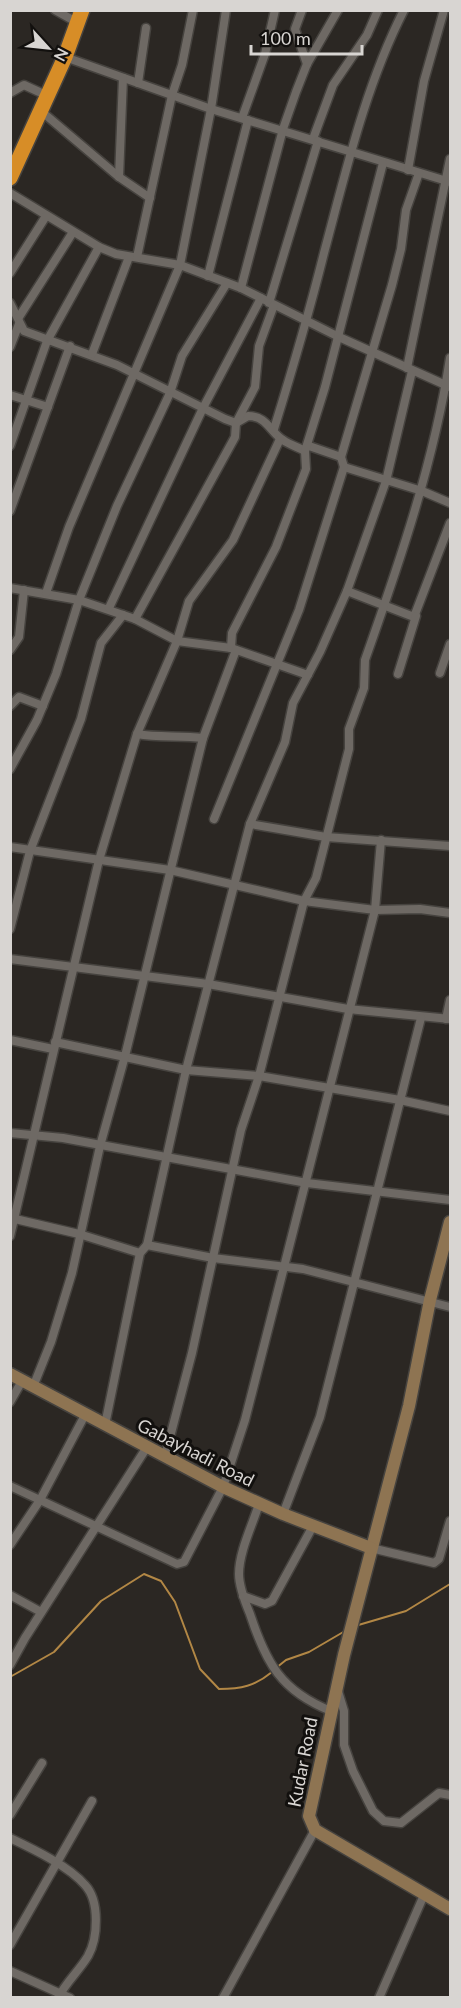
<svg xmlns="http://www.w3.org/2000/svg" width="461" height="2008" font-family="Lato,sans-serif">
  <rect width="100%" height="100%" fill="#2b2723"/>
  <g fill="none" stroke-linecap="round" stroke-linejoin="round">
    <g stroke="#b28745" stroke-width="2">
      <path d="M 355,1626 L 406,1611 L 450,1584"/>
      <path d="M 276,1668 L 286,1660 L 309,1652 L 345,1631"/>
      <path d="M 10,1677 L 54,1652 L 101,1601 L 144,1574 L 161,1581 L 175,1602 L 200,1669 L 219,1689 C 241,1689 255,1686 272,1672"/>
    </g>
    <defs>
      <g id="street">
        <path d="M 55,10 L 78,23"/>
        <path d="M 302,10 L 295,29 L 307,64"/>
        <path d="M 65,57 L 211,109 L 450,182"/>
        <path d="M 138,83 L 146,28"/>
        <path d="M 10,93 L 24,85 L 48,96"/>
        <path d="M 41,111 L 119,177 L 150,198"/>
        <path d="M 242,118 L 265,54 L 275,10"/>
        <path d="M 313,139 L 333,85 L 367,35 L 378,10"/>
        <path d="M 408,170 L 424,81 L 444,10"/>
        <path d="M 119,177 L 123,78"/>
        <path d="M 10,193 L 99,247 L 116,254 L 180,265 L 241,288 L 339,337 L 450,387"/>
        <path d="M 137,257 L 172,95 L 182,65 L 193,10"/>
        <path d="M 10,273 L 46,216"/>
        <path d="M 208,276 L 248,120"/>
        <path d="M 241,288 L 283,129 L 296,92 L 307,64 L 338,10"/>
        <path d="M 10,303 L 24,331 L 117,365 L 225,419 L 236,423 L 248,416 C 267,416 270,432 283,440 C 290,445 298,447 305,451"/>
        <path d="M 269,303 L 318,141"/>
        <path d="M 19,317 L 73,232"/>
        <path d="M 10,347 L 19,324"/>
        <path d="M 92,354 L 129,257"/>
        <path d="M 407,368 L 450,159"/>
        <path d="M 10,395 L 48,407"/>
        <path d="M 274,429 C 292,371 309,313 324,253 C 346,171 365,87 404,10"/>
        <path d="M 10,446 L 47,341 L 99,247"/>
        <path d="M 309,446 L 341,457"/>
        <path d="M 344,467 L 422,491 L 450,503"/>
        <path d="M 10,511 L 70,346"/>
        <path d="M 10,588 L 79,600 L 135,619 L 177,641 L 231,648 L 308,675"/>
        <path d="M 347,591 L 414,617 L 450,523"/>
        <path d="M 46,593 L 69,527 L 180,265 L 211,109 L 226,10"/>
        <path d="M 109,608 L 203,408 L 261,298"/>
        <path d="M 135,619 L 235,437 L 236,423 L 255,387 L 259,346 L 274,305"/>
        <path d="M 231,648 L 232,633 L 276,547 L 306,469 L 305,451 L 325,387 L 383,163"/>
        <path d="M 10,650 L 19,637 L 24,590"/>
        <path d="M 440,673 L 450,644"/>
        <path d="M 398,674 L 416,616"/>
        <path d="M 10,706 L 19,697 L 43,706"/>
        <path d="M 137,734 C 159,738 180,735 203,738"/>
        <path d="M 10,769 L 37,720 L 56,674 L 79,600 L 117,506 L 170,393 L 182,356 L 227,283"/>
        <path d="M 214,819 L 299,610 L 344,467 L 341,457 L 392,285 L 401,249 L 406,210 L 419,173"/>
        <path d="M 250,824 L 326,837 L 450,846"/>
        <path d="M 10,847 L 170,870 L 304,901 L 375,910 L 420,909 L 450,913"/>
        <path d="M 10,929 L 30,851 L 81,719 L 101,643 L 123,615"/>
        <path d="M 10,959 L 208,984 L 348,1009 L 450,1019"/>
        <path d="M 446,1019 L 450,1000"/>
        <path d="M 10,1040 L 53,1049"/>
        <path d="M 55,1042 L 186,1070 L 259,1076 L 400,1100 L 450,1111"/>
        <path d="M 10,1133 L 63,1138 L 307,1183 L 450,1200"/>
        <path d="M 11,1218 L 79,1234 L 140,1253"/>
        <path d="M 10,1236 L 99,860 L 137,734 L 177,641 L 189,601 L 233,540 L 280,439"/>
        <path d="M 147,1245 L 213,1258 L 303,1269 L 450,1307"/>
        <path d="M 33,1387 L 51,1342 L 72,1273 L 100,1146 L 125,1056 L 203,738 L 236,650"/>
        <path d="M 10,1402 L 22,1381"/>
        <path d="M 105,1425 L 140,1253 L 147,1245 L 186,1070 L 250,824 L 285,742 L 293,703 L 320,652 L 347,591 L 386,481 L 412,371"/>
        <path d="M 165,1456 L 192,1353 L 241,1130 L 259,1076 L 304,901 L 316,878 L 349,749 L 349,729 L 364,688 L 365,660 C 400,561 434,462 450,358"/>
        <path d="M 10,1486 L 177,1564 L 184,1562 L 223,1487 L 245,1420 L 375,910 L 381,840"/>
        <path d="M 259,1504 C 252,1526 239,1552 239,1574 C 239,1587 245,1602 250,1614 C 266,1663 281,1691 331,1711"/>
        <path d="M 283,1514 L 320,1417 L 421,1018"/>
        <path d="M 10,1545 L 40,1500 L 85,1415"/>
        <path d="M 371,1548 L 434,1563 L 439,1559 L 450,1521"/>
        <path d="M 10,1595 L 41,1612"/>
        <path d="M 243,1596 L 265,1604 L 272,1601 L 313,1526"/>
        <path d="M 10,1665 L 25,1638 L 147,1447"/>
        <path d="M 337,1688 L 344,1711 L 344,1745 L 353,1771 L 373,1811 L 384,1821 L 401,1823 L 439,1793 L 450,1795"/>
        <path d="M 10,1815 L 42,1763"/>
        <path d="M 10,1838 C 33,1849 69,1866 85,1885 C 100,1901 98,1938 88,1956 C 79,1971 66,1982 58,1998"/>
        <path d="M 10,1945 L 92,1801"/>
        <path d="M 10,1971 L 70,1998"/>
        <path d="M 223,1998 L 315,1830"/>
        <path d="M 379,1998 L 424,1895"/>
      </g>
      <g id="secondary">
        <path d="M 450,1222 L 430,1300 L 409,1406 L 344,1655 L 309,1816 L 315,1830 L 450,1909"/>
        <path d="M 10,1374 L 223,1487 L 283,1514 L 371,1548"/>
      </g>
      <path id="highway" d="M 10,178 L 65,57 L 82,10"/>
    </defs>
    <use href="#street" stroke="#46433f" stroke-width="11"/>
    <use href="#secondary" stroke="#46433f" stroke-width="15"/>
    <use href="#highway" stroke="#46433f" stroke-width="18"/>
    <use href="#street" stroke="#6e6964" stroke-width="8"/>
    <use href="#secondary" stroke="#8e7452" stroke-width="12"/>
    <use href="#highway" stroke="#d78d27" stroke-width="15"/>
  </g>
  <g text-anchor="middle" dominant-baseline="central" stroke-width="6" stroke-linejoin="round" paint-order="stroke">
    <g font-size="18" fill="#d8d5d2" stroke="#12100e">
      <text transform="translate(196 1452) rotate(27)">Gabayhadi Road</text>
      <text transform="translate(302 1762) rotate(-79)">Kudar Road</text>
    </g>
  </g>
  <rect width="461" height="2008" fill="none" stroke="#d8d5d2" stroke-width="24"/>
  <g transform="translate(48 48) rotate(117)" stroke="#12100e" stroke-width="4.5" paint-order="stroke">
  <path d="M0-4.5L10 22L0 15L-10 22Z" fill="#d8d5d2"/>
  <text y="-9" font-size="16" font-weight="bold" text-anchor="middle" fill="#d8d5d2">N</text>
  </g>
  <path d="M251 45v9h111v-9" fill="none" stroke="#d8d5d2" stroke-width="3"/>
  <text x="260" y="45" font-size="18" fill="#d8d5d2" stroke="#12100e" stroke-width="4.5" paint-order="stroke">100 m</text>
</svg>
